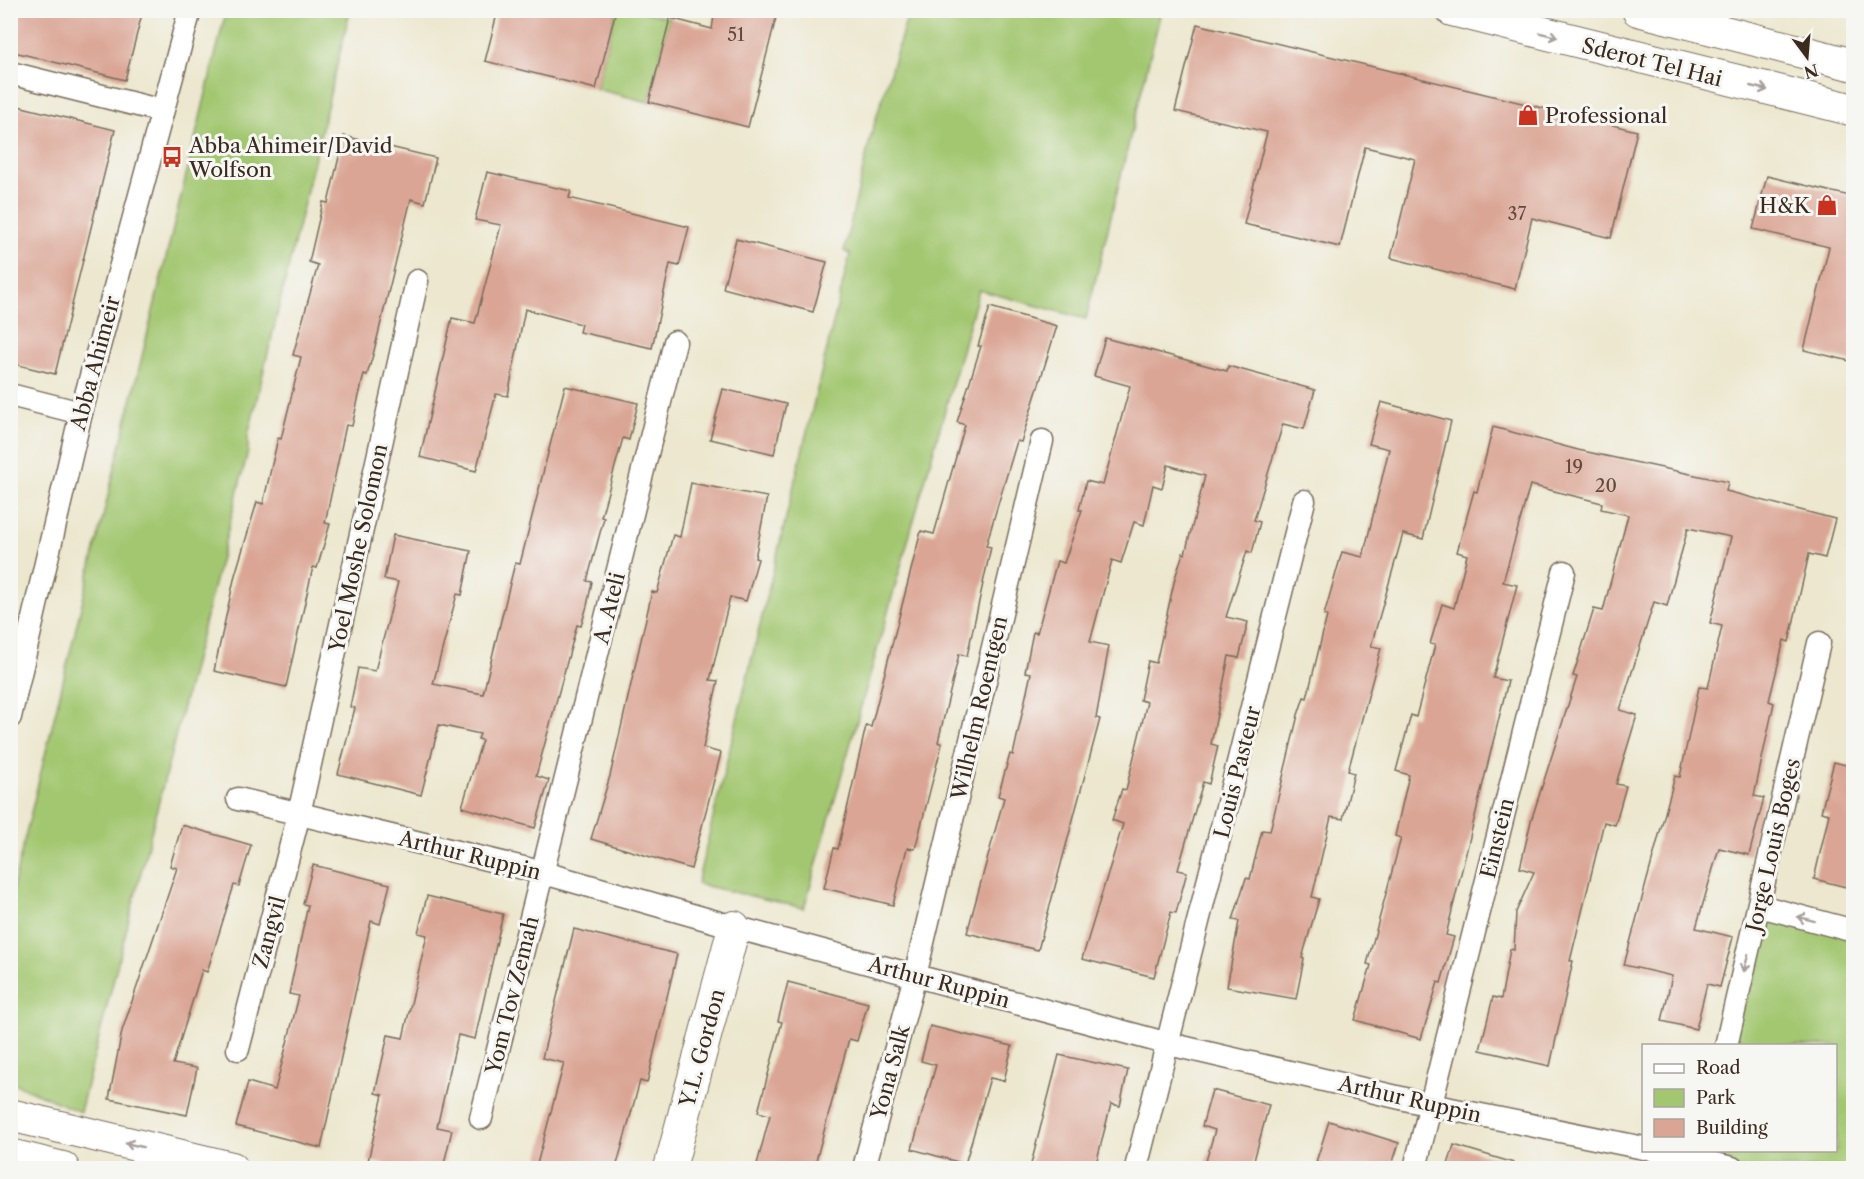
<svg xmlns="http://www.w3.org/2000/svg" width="1864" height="1179" font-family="'Libre Caslon Text',serif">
  <rect width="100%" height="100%" fill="#f6f6f2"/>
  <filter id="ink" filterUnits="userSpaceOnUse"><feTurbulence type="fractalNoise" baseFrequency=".0167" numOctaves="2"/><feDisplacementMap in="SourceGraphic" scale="12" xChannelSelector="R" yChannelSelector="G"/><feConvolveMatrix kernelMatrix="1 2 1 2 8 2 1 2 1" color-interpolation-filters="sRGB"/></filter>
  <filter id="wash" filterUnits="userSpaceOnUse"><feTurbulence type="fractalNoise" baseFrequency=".008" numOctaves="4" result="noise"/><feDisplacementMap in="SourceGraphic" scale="24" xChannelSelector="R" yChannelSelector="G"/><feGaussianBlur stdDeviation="1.35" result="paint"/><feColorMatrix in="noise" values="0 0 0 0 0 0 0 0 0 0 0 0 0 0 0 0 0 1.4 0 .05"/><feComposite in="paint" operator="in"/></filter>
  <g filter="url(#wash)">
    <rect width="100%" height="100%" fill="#ece7ce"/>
    <g fill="#a3c771" stroke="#6f7848" stroke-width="1.5">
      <path d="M 226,11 L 350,11 L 248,436 L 248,451 L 80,1112 L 11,1082 L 11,895 Z"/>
      <path d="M 616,11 L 639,11 L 670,18 L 649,102 L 596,89 Z"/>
      <path d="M 909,11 L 1161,11 L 1086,319 L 979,290 L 804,908 L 697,884 L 850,254 L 844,251 L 871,135 Z"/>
      <path d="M 1760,906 L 1853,931 L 1853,1168 L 1734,1168 L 1700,1151 L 1836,1150 L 1836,1046 L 1726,1045 Z"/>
    </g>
    <g id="blocks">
      <g fill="#daa594">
        <path d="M 10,10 L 143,10 L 125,80 L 10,51 Z"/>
        <path d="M 498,10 L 616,10 L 596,89 L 485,61 Z"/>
        <path d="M 715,10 L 778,10 L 748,127 L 649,102 L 670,18 L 712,29 Z"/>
        <path d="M 1197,24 L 1637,131 L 1611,238 L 1532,218 L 1515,289 L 1391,258 L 1415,159 L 1365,147 L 1340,247 L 1244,224 L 1267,132 L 1175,111 Z"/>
        <path d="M 10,104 L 115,130 L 55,374 L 10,363 Z"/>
        <path d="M 344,136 L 436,158 L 425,203 L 411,199 L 373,355 L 367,375 L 364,374 L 352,426 L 346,425 L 325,523 L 330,524 L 317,568 L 313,567 L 286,687 L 214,671 L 235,575 L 257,502 L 263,504 L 278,438 L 281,439 L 301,357 L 293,355 L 318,265 L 309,262 L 323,202 L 328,203 Z"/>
        <path d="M 487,172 L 571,191 L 569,198 L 689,227 L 679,266 L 670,264 L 652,348 L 579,332 L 581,324 L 525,309 L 508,396 L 496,394 L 476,471 L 420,457 L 452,318 L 475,323 L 501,225 L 475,220 Z"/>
        <path d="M 1767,176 L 1854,197 L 1854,362 L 1804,350 L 1829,247 L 1753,229 Z"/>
        <path d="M 736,239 L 827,262 L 813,312 L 723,288 Z"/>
        <path d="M 990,307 L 1057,326 L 1021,442 L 1017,441 L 994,518 L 986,546 L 991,547 L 967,656 L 959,654 L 938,742 L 942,744 L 915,849 L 907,848 L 893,905 L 824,888 L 834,848 L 838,849 L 866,726 L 871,727 L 921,531 L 934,534 L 965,425 L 957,422 L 981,346 L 978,346 Z"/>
        <path d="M 1105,338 L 1227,371 L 1228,366 L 1315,390 L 1304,429 L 1283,424 L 1254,520 L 1260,522 L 1252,553 L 1247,551 L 1226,617 L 1248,622 L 1239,658 L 1229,656 L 1211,744 L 1218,746 L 1209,784 L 1203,782 L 1178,870 L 1187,872 L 1176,913 L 1171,912 L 1154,977 L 1082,959 L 1123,824 L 1112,820 L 1122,789 L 1126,790 L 1147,702 L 1140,700 L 1148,661 L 1156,663 L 1175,578 L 1183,553 L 1185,554 L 1205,476 L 1168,465 L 1162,488 L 1153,485 L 1144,525 L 1134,522 L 1121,563 L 1112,560 L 1090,642 L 1109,646 L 1096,718 L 1100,719 L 1038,950 L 967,933 L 1004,798 L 998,796 L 1010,754 L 1013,755 L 1031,673 L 1025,672 L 1033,632 L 1037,633 L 1057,561 L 1064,563 L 1082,510 L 1079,510 L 1086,481 L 1103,485 L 1130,386 L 1094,376 Z"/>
        <path d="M 565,386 L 638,403 L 629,440 L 623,438 L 601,517 L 604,518 L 587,581 L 592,582 L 587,606 L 581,626 L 577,625 L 536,776 L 549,780 L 535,828 L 462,807 L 482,740 L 478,739 L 480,734 L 439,725 L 421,795 L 338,774 L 355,708 L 350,707 L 358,668 L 375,671 L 398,582 L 384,579 L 393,535 L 471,551 L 462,595 L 457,594 L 433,684 L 483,694 L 515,563 L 520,564 Z"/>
        <path d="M 723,389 L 786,404 L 774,454 L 710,439 Z"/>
        <path d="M 1381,402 L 1451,421 L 1423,539 L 1403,534 L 1371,646 L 1381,648 L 1348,771 L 1354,773 L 1343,819 L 1331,817 L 1312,897 L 1319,899 L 1302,958 L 1304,959 L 1296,999 L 1227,987 L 1239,921 L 1233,920 L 1246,878 L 1250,879 L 1262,830 L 1270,831 L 1298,715 L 1304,697 L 1307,698 L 1327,616 L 1324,615 L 1342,552 L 1363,557 L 1389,449 L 1369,444 Z"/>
        <path d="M 1493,427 L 1578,450 L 1728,482 L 1726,491 L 1835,519 L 1825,558 L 1809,554 L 1789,642 L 1784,640 L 1769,701 L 1774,703 L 1754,796 L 1764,798 L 1749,855 L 1719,848 L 1696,928 L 1733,937 L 1720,987 L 1707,984 L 1696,1029 L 1662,1021 L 1672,976 L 1624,965 L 1675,776 L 1680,777 L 1699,687 L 1708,688 L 1722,626 L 1710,623 L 1731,537 L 1688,528 L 1667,606 L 1654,602 L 1620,710 L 1637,715 L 1616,784 L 1626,786 L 1615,825 L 1604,822 L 1570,961 L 1573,961 L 1550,1066 L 1480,1050 L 1493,997 L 1501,999 L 1510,949 L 1514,950 L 1516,912 L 1534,872 L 1520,868 L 1531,821 L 1577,677 L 1573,676 L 1594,609 L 1603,611 L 1628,515 L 1601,509 L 1602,503 L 1530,485 L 1503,582 L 1517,585 L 1493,678 L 1508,681 L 1446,935 L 1454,937 L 1441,983 L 1438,982 L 1421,1039 L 1355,1020 L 1371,965 L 1367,964 L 1401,838 L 1395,836 L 1409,775 L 1396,771 L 1411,715 L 1416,717 L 1435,645 L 1430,644 L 1442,604 L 1454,608 L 1467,555 L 1457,552 L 1474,491 L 1477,492 Z"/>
        <path d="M 691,483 L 767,497 L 755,558 L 758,559 L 746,601 L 730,597 L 710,680 L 718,681 L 703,748 L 721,753 L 691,869 L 591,839 L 610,776 L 652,592 L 657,593 L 673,535 L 680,537 Z"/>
        <path d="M 1834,762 L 1854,767 L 1854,889 L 1814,879 L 1829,814 L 1821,812 Z"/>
        <path d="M 182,825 L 251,845 L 239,886 L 234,885 L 207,972 L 202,970 L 173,1064 L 197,1068 L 187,1115 L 109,1099 L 122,1031 L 177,868 L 170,866 Z"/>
        <path d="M 313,865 L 390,884 L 380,924 L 371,921 L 321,1148 L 236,1126 L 248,1082 L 275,1090 L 299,996 L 289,994 L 308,905 L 303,904 Z"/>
        <path d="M 427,896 L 503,914 L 475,1039 L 458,1035 L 437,1127 L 452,1130 L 443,1168 L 401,1168 L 368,1161 L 383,1095 L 375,1093 L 388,1035 L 403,1038 L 427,935 L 418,933 Z"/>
        <path d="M 574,929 L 677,954 L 647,1083 L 640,1081 L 616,1168 L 536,1168 L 564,1063 L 542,1058 Z"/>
        <path d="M 788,982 L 868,1003 L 857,1041 L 849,1039 L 814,1168 L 756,1168 L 770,1115 L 758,1112 L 782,1022 L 778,1021 Z"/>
        <path d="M 930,1026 L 1012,1046 L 1004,1081 L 990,1078 L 965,1164 L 912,1149 L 936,1065 L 921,1061 Z"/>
        <path d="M 1059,1055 L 1128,1070 L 1120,1106 L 1111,1104 L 1095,1168 L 1030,1168 Z"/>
        <path d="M 1212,1090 L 1269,1105 L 1252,1168 L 1204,1168 L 1215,1130 L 1202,1126 Z"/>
        <path d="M 1329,1121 L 1399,1143 L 1391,1168 L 1338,1168 L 1316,1162 Z"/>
        <path d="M 1454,1145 L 1514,1163 L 1513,1168 L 1447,1168 Z"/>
      </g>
    </g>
  </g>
  <g filter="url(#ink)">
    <use href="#blocks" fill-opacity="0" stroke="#796c5c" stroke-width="1.5"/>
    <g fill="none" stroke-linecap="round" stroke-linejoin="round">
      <defs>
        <g id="street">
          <path d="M 10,73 L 162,111"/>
          <path d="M 10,395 L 81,413"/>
          <path d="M 10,717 L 81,413 L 190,10"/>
          <path d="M 238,799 L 544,873 L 734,927 L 1169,1044 L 1431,1105 L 1644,1148"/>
          <path d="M 1760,906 L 1854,931"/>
          <path d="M 1726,1046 L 1819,643"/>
          <path d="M 238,1049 L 299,814 L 417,281"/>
          <path d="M 481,1118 L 675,342"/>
          <path d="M 1654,1150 L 1732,1168"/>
          <path d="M 864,1168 L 915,976 L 1042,441"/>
          <path d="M 1136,1168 L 1304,501"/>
          <path d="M 1415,1168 L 1564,572"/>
        </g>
        <g id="secondary">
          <path d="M 1452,10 L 1854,110"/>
          <path d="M 1638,10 L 1854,65"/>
          <path d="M 10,1115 L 232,1168"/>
          <path d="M 10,1155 L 63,1168"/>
          <path d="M 670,1168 L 734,927"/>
        </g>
      </defs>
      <use href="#street" stroke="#796c5c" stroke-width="25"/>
      <use href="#secondary" stroke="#796c5c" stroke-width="34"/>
      <use href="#street" stroke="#fff" stroke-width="22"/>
      <use href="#secondary" stroke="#fff" stroke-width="32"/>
    </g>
    <defs><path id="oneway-shaft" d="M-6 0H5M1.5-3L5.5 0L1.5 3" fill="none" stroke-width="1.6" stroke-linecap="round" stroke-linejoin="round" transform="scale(1.5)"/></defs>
    <g stroke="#a79f9a">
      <use href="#oneway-shaft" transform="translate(1549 35) rotate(14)"/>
      <use href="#oneway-shaft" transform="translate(1759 88) rotate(13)"/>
      <use href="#oneway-shaft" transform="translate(1806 919) rotate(-166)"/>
      <use href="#oneway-shaft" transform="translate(1746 963) rotate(104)"/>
      <use href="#oneway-shaft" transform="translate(134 1145) rotate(-167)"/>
    </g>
  </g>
  <defs>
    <symbol id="shop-bare" viewBox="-9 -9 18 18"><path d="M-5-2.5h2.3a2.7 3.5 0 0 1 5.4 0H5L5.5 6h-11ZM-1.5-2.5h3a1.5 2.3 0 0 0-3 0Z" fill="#c8321e" stroke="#f6f6f2" stroke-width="2.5" paint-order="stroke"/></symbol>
    <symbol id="bus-bare" viewBox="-9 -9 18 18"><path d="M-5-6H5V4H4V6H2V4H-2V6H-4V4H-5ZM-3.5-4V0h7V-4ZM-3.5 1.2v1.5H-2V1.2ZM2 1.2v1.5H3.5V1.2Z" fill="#c8321e" stroke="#f6f6f2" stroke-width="2.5" paint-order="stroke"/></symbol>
  </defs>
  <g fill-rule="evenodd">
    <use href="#shop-bare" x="1513" y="100" width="30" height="30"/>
    <use href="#bus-bare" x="157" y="142" width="30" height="30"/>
    <use href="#shop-bare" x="1812" y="190" width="30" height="30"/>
  </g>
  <g text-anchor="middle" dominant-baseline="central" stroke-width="6" stroke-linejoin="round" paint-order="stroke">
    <g font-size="18" fill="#63493c">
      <text x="736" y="35">51</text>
      <text x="1517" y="214">37</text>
      <text x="1574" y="467">19</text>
      <text x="1606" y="486">20</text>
    </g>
    <g font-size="21" fill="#3b2a1e" stroke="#f6f6f2">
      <text transform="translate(1652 62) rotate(14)">Sderot Tel Hai</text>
      <text transform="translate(95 363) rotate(-75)">Abba Ahimeir</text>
      <text transform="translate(358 548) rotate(-78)">Yoel Moshe Solomon</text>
      <text transform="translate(609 608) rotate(-76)">A. Ateli</text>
      <text transform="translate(979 708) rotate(-77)">Wilhelm Roentgen</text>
      <text transform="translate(1237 772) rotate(-76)">Louis Pasteur</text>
      <text transform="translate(1497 838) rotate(-76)">Einstein</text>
      <text transform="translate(1773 845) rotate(-77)">Jorge Louis Boges</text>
      <text transform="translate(470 855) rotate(14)">Arthur Ruppin</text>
      <text transform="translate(269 932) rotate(-75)">Zangvil</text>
      <text transform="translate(939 982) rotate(15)">Arthur Ruppin</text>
      <text transform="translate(512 995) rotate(-76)">Yom Tov Zemah</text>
      <text transform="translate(702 1048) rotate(-75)">Y.L. Gordon</text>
      <text transform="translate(890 1072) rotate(-75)">Yona Salk</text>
      <text transform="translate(1410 1099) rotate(13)">Arthur Ruppin</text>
    </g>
    <g font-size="21" fill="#3b2a1e" stroke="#f6f6f2" text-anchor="start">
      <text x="1545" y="115">Professional</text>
      <text x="189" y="145">Abba Ahimeir/David<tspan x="189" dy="24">Wolfson</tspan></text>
      <text x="1810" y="205" text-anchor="end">H&amp;K</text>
    </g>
  </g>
  <rect width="1864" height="1179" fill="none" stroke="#f6f6f2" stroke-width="36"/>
  <rect x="1642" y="1044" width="195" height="108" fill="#f6f6f2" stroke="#aba49d" stroke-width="1.5"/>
  <rect x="1654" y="1064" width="30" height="9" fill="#ffffff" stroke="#aba49d" stroke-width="1.5"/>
  <text x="1696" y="1074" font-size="18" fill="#3b2a1e">Road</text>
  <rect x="1654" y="1089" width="30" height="18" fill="#a3c771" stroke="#aba49d" stroke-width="1.5"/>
  <text x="1696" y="1104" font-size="18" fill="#3b2a1e">Park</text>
  <rect x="1654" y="1119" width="30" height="18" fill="#daa594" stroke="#aba49d" stroke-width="1.5"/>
  <text x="1696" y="1134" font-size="18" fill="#3b2a1e">Building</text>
  <g transform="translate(1807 57) rotate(164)" stroke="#f6f6f2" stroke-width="4.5" paint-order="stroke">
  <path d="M0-4.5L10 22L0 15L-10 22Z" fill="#3b2a1e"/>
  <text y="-9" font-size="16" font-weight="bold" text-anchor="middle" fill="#3b2a1e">N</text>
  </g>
</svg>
